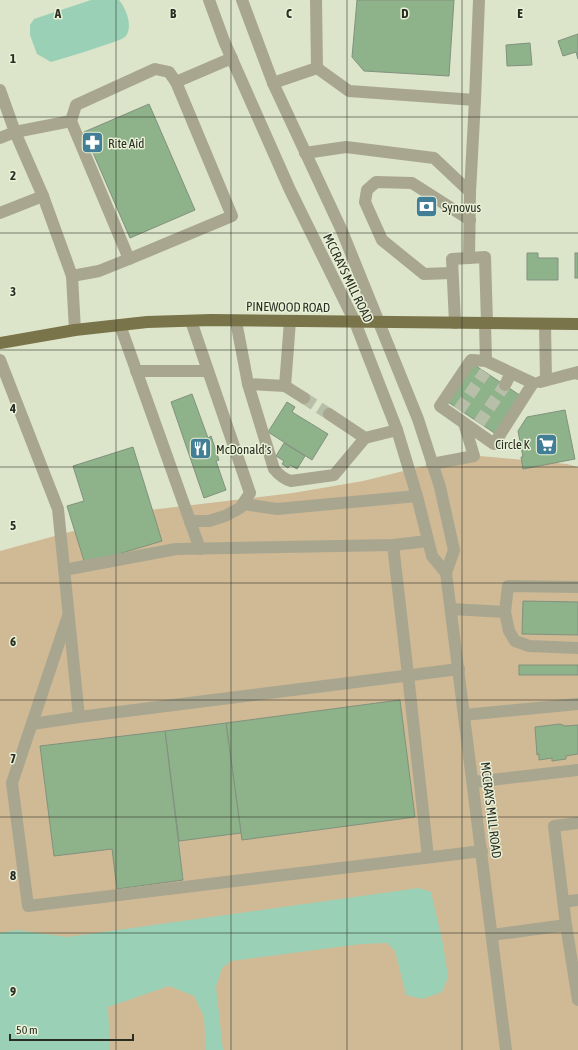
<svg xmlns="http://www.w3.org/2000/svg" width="578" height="1050" font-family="'Asap Condensed',sans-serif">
  <rect width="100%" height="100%" fill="#dce4ca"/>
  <path fill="#d0b995" d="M 469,455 L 567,464 L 578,467 L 578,1050 L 0,1050 L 0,551 L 150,510 L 293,493 L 363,481 Z"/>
  <g fill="#9ad1b6">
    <path d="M 91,0 L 119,0 C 126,8 134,28 125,37 C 121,40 115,41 111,43 C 91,50 71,56 51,62 L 37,54 L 30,35 L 30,25 L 34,19 Z"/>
    <path d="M 419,888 L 431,892 L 443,944 L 448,977 L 442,992 L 422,999 L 406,995 L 395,951 L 387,943 L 361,944 L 231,961 L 222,968 L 216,987 L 223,1050 L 206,1050 L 204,1017 L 194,996 L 169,986 L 108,1007 L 110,1050 L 0,1050 L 0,933 L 17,930 L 67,937 Z"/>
  </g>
  <g fill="#8eb289" stroke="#81927e">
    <path d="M 357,0 L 454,0 L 449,76 L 364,71 L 352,57 Z"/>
    <path d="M 578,34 L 578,59 L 576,52 L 563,56 L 558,41 Z"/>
    <path d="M 530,43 L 532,65 L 507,66 L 506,45 Z"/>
    <path d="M 149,104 L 195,210 L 130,238 L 84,132 Z"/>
    <path d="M 527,253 L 538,253 L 538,258 L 558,258 L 558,280 L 527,280 Z"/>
    <rect x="575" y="253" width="3" height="25"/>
    <path d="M 473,364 L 521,396 L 496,434 L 448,402 Z"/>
    <path d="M 192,394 L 208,438 L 211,436 L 219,460 L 216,461 L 226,490 L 204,498 L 171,402 Z"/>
    <path d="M 287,402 L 295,407 L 292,412 L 328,434 L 312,460 L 268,432 Z"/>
    <path d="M 565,410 L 575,459 L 523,469 L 521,457 L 523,457 L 518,431 L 527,417 Z"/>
    <path d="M 284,443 L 305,456 L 297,469 L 290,465 L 288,468 L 282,464 L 284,461 L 276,456 Z"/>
    <path d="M 133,447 L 162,541 L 85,564 L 67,506 L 84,501 L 73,466 Z"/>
    <path d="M 523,601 L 578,602 L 578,635 L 522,634 Z"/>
    <rect x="519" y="665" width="59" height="10"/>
    <path d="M 400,700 L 415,817 L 242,840 L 226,723 Z"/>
    <path d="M 226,723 L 241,833 L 179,841 L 165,731 Z"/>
    <path d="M 560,724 L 565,726 L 578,725 L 578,754 L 566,756 L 566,759 L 552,761 L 552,758 L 539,760 L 539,754 L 537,755 L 535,727 Z"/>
    <path d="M 165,731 L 183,880 L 117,889 L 112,849 L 54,856 L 40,746 Z"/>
  </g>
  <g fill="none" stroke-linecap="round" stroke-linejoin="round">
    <g stroke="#b8bfa9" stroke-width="12" stroke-dasharray="12 6" stroke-linecap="butt">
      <path d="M 304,398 L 329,414"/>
      <path d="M 459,410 L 485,372"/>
      <path d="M 479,423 L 505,385"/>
    </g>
    <g stroke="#a9a690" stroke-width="12">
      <path d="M 209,0 L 224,41 L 290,190 L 355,322 L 397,430 L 417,496 L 432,556 L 446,573 L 454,550 L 440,487 L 418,419 L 342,231 L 273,83 L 242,0"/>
      <path d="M 316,0 L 317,68"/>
      <path d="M 317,68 L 349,91 L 475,100 L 479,0"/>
      <path d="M 273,83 L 317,68"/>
      <path d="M 0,90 L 15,132 L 0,138"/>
      <path d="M 71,121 L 15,132 L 43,196 L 72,276 L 75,330"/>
      <path d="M 305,153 L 346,147 L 434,158 L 470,192 L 469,258"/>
      <path d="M 470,192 L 475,100"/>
      <path d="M 0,213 L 43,196"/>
      <path d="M 129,259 L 232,216 L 176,82"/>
      <path d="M 452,273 L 424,274 L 382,240 L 365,202 L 367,190 L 376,182 L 412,183 L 470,220"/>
      <path d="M 72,276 L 99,271 L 129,259 L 71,121 L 76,105 L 155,69 L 169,72 L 176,82 L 232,58"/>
      <path d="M 236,321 L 248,384 L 285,386 L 304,398"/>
      <path d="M 455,323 L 452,259 L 485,257 L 487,323"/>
      <path d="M 485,323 L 486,361 L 533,383 L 494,444 L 440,406 L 471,360 L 486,361"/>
      <path d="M 545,324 L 546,380"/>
      <path d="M 120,325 L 200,549"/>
      <path d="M 0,360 L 58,509 L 79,717 L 459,669"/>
      <path d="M 136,371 L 208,371"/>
      <path d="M 540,382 L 578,372 L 578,374"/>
      <path d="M 248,384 L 274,469 C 279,475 284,479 291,481 L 334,475 L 365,438"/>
      <path d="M 505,385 L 511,373"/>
      <path d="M 285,386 L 290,321"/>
      <path d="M 329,414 L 365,438 L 397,430"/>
      <path d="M 432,464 L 474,456 L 464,423"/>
      <path d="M 243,504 L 277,509 L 417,496"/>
      <path d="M 190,522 L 196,521 L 209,521 L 225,516 L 240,508 L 250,493 L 191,321"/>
      <path d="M 393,545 L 408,675 L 428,857"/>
      <path d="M 64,570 L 176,549 L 393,545 L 428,541"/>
      <path d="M 446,573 L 506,1050"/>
      <path d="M 578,587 L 508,586 L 505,612 L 509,631 L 515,641 L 529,646 L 578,648"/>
      <path d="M 451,609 L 505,612"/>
      <path d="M 68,616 L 12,783 L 28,906 L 482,851"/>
      <path d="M 464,715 L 578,704"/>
      <path d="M 32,724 L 79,717"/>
      <path d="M 473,782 L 578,770"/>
      <path d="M 564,902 L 578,900"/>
      <path d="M 566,925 L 578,1000"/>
      <path d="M 492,935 L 566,925 L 554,826 L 578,823"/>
    </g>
    <path stroke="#7a744b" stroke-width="12" d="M 0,343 L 75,330 L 147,322 L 211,320 L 578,324"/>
  </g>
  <path fill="none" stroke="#2a2d23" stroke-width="1" stroke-opacity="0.55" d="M 116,0 L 116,1050M 231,0 L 231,1050M 347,0 L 347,1050M 462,0 L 462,1050M 0,117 L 578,117M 0,233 L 578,233M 0,350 L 578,350M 0,467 L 578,467M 0,583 L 578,583M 0,700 L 578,700M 0,817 L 578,817M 0,933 L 578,933"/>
  <defs>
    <symbol id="pharmacy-square" viewBox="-11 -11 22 22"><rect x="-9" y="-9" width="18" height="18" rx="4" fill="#427e95" stroke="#e9f1d7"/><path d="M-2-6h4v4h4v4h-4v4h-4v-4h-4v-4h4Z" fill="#fff"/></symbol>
    <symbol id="bank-square" viewBox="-11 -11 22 22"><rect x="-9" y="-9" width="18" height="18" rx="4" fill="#427e95" stroke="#e9f1d7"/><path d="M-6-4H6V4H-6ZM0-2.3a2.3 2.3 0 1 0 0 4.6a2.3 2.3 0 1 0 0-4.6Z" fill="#fff"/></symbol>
    <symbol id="supermarket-square" viewBox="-11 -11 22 22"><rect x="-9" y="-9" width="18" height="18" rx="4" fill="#427e95" stroke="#e9f1d7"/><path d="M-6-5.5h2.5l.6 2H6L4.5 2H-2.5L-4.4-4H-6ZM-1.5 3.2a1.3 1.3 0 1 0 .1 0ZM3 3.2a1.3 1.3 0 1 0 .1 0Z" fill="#fff"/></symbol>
    <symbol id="restaurant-square" viewBox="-11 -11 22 22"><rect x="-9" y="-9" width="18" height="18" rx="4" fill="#427e95" stroke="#e9f1d7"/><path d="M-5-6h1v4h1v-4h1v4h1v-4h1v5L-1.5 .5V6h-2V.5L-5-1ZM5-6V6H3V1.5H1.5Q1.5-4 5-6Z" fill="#fff"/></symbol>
  </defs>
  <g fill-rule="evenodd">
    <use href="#pharmacy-square" x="80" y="130" width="25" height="25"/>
    <use href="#bank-square" x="414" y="194" width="25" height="25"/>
    <use href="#supermarket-square" x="534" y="432" width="25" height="25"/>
    <use href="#restaurant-square" x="188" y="436" width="25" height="25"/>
  </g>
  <g text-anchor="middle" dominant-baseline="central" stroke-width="3" stroke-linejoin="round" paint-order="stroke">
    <g font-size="13" fill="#2a2d23" stroke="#e9f1d7" text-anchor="start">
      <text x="108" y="143">Rite Aid</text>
      <text x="442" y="207">Synovus</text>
      <text x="530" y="444" text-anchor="end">Circle K</text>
      <text x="216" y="449">McDonald's</text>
    </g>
    <g font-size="13" fill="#2a2d23" stroke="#e9f1d7">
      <text transform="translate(348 278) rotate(64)">MCCRAYS MILL ROAD</text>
      <text transform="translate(288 307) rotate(1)">PINEWOOD ROAD</text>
      <text transform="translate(491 810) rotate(83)">MCCRAYS MILL ROAD</text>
    </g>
  </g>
  <g font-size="13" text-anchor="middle" font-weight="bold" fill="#2a2d23" stroke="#e9f1d7" stroke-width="3" stroke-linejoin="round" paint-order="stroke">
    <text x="58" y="18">A</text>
    <text x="173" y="18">B</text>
    <text x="289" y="18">C</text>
    <text x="405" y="18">D</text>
    <text x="520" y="18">E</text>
    <text x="13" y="63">1</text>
    <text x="13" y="180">2</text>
    <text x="13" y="296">3</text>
    <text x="13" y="413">4</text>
    <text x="13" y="530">5</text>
    <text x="13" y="646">6</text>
    <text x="13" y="763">7</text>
    <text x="13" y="880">8</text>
    <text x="13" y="996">9</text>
  </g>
  <path d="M10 1034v6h123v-6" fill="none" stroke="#2a2d23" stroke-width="2"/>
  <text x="16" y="1034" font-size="12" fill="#2a2d23" stroke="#e9f1d7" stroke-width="3" paint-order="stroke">50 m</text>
</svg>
